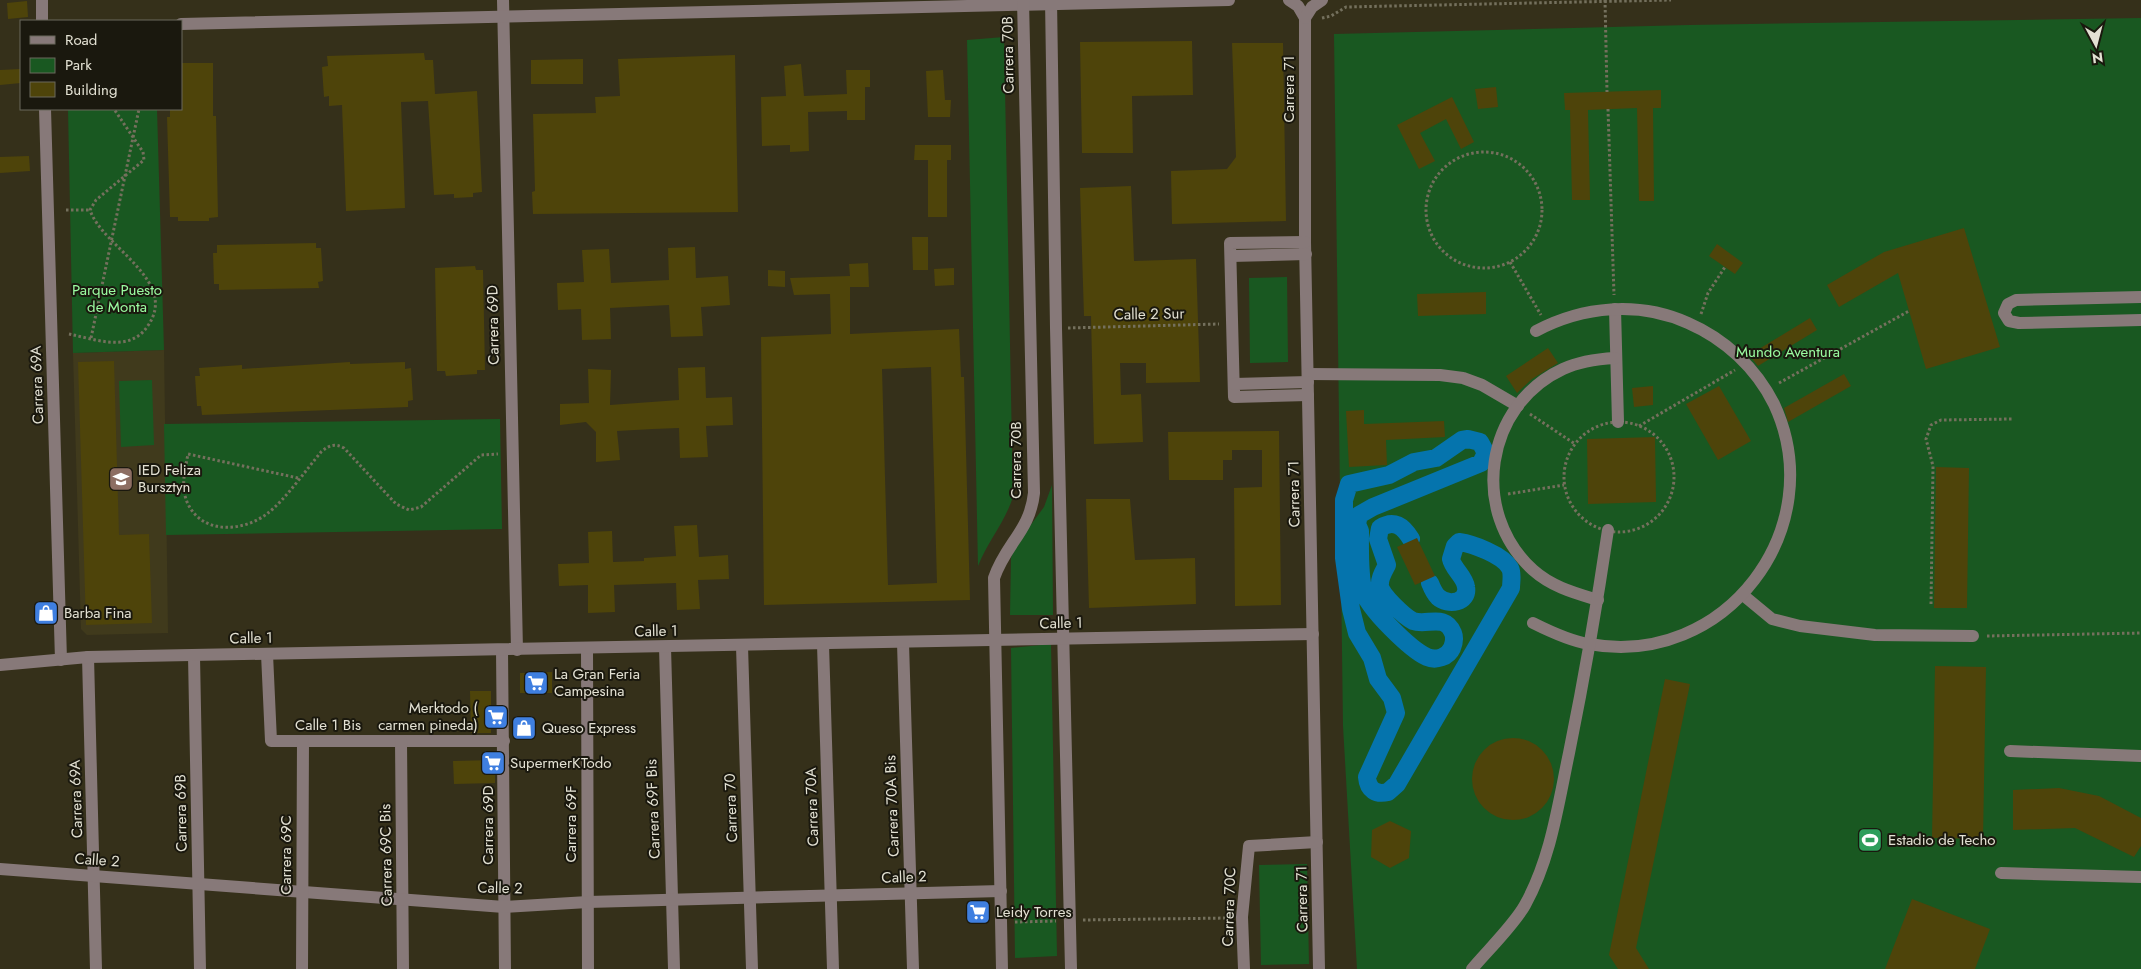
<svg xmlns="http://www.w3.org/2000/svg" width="2141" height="969" font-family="Jost,sans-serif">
  <rect width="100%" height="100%" fill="#35301a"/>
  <path fill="#403a1c" d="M 164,350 L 168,633 L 87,635 L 81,629 L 73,353 Z"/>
  <g fill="#195821">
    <path d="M 2141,18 L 2141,969 L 1357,969 L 1343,726 L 1334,34 L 1689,25 Z"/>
    <path d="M 1004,37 L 1013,497 C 1005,522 988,541 978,566 L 967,40 Z"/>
    <path d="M 68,109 L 157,109 L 164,350 L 73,353 Z"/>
    <path d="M 1287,277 L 1288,362 L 1250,363 L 1249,278 Z"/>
    <path d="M 152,380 L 154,445 L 121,447 L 119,381 Z"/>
    <path d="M 500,419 L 502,529 L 166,535 L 164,424 Z"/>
    <path d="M 1052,485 L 1053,615 L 1010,615 L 1011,558 L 1015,546 L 1044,507 Z"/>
    <path d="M 1051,644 L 1057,956 L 1015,958 L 1011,648 Z"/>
    <path d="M 1307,864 L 1309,964 L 1261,965 L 1259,865 Z"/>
  </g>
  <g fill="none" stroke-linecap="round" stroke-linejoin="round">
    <path stroke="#0574ad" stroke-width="18" d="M 1411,539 C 1403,526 1394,519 1380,528 L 1378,539 L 1387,565 C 1384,571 1379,578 1380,586 C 1380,594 1405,617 1413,621 C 1427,626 1445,613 1453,633 C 1455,638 1454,643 1452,648 C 1448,657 1436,661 1427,657 C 1411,650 1368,608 1364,592 C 1359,577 1360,548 1360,531 L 1357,524 L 1359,515 L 1373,507 L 1481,463 L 1486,453 L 1480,442 L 1468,439 L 1462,440 L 1436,458 L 1414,462 L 1389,475 L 1349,484 L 1344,500 L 1344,558 L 1351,609 L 1357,633 L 1372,658 L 1378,679 L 1392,698 L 1396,713 L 1367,777 C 1368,790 1376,795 1388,792 L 1397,784 L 1511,588 C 1511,582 1513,574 1510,568 C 1503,555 1473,544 1459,542 L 1455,546 L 1451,559 C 1453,569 1465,577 1466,587 C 1469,603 1448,606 1438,597 C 1435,594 1432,588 1430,583"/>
  </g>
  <g fill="#4e440a" fill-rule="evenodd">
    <path d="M 27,1 L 28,17 L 8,19 L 7,3 Z"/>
    <path d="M 1192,41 L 1193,95 L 1132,96 L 1133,153 L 1082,153 L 1080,42 Z"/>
    <path d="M 1232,43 L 1283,43 L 1286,221 L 1172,224 L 1171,171 L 1227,169 L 1236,157 Z"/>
    <path d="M 424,53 L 425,60 L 433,60 L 435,94 L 477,91 L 482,192 L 473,193 L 473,197 L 454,198 L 454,194 L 434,195 L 428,101 L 401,102 L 405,208 L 346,211 L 342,105 L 329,106 L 329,96 L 324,97 L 322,67 L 328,66 L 327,56 Z"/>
    <path d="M 735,55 L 738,212 L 533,214 L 532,192 L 535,191 L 533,114 L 596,113 L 595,97 L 620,96 L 618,59 Z"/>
    <path d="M 583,59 L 583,84 L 531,84 L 531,60 Z"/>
    <path d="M 181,63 L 213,63 L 213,116 L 216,116 L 218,217 L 209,218 L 209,221 L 178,221 L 178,217 L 170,217 L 167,117 L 170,117 L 170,109 L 181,109 Z"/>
    <path d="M 801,64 L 804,96 L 847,94 L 846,70 L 870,70 L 870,87 L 865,87 L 865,120 L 847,120 L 847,111 L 808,112 L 809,151 L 790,152 L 790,145 L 762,146 L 761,97 L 786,96 L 784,66 Z"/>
    <path d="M 21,69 L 21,83 L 0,85 L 0,70 Z"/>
    <path d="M 943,70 L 945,100 L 951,100 L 950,117 L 928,117 L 926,71 Z"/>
    <path d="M 1496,87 L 1498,107 L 1478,109 L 1475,89 Z"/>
    <path d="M 1661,90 L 1661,108 L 1653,108 L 1654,201 L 1639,201 L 1637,108 L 1588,110 L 1590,200 L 1572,200 L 1570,110 L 1565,110 L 1564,93 Z"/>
    <path d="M 1452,97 L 1474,142 L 1461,149 L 1446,119 L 1420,133 L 1435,161 L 1419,169 L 1397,125 Z"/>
    <path d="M 915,145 L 951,145 L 951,160 L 947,160 L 947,217 L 928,217 L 928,160 L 914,160 Z"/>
    <path d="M 29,156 L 30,171 L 0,173 L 0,157 Z"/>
    <path d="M 1131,186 L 1134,261 L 1196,259 L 1200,382 L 1146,383 L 1146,363 L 1120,363 L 1121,395 L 1141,394 L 1143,442 L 1094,444 L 1091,316 L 1084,316 L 1080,188 Z"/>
    <path d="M 1964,228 L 2000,347 L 1926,369 L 1898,273 L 1839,307 L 1827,285 L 1884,252 Z"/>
    <path d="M 912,237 L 928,237 L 928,270 L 913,270 Z"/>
    <path d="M 316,243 L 316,248 L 321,248 L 323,281 L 318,282 L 319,288 L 219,290 L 219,284 L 214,284 L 213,253 L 217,253 L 217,245 Z"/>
    <path d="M 1717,244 L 1743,263 L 1735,274 L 1709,256 Z"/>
    <path d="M 695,247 L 696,278 L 728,276 L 730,305 L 701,307 L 703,336 L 671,337 L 669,305 L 610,308 L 611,339 L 582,340 L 581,309 L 558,310 L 557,283 L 584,282 L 582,250 L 609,249 L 611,283 L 669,280 L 668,248 Z"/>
    <path d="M 868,263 L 869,287 L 850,287 L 850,334 L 959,329 L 961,377 L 964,377 L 970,600 L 764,605 L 761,337 L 831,334 L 830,294 L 794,295 L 790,278 L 850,276 L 849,264 ZM 931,367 L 937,583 L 888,585 L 882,369 Z"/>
    <path d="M 475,266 L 476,270 L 483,270 L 485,370 L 477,370 L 477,374 L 446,376 L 445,371 L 437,371 L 435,268 Z"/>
    <path d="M 954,268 L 954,285 L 935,286 L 934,269 Z"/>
    <path d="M 768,270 L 785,271 L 785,287 L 768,286 Z"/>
    <path d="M 1486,292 L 1486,314 L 1418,316 L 1417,294 Z"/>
    <path d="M 1810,318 L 1817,330 L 1758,366 L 1749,355 Z"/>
    <path d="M 1548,348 L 1558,363 L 1532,379 L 1517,393 L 1506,376 Z"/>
    <path d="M 114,361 L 119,535 L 149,534 L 152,623 L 86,625 L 78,362 Z"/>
    <path d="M 350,362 L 350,364 L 405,362 L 405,369 L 411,368 L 413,400 L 408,401 L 408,407 L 202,415 L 201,406 L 197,406 L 195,376 L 200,376 L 199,368 L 242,365 L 242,369 Z"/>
    <path d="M 705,367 L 706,398 L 732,397 L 733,425 L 706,426 L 708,457 L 680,458 L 679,428 L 653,429 L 617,431 L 620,460 L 596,462 L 596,432 L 586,422 L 560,425 L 560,404 L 589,403 L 588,369 L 611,370 L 610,405 L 679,400 L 678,368 Z"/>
    <path d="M 1844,374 L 1851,386 L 1788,422 L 1784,408 Z"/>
    <path d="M 1653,386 L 1653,405 L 1634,407 L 1632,388 Z"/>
    <path d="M 1719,386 L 1751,441 L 1718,460 L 1686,404 Z"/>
    <path d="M 1364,410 L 1364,424 L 1444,421 L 1445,437 L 1386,440 L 1387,465 L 1349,467 L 1346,411 Z"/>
    <path d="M 1279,431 L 1281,605 L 1235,606 L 1234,488 L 1262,487 L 1262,450 L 1232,450 L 1232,460 L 1223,460 L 1223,480 L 1169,480 L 1168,432 Z"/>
    <path d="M 1655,437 L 1656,502 L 1588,504 L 1587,439 Z"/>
    <path d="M 1936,467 L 1969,468 L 1967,608 L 1934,608 Z"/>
    <path d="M 1086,499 L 1130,499 L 1135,560 L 1195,558 L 1196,604 L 1089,608 Z"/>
    <path d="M 697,525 L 699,557 L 728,555 L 729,579 L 698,580 L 700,609 L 677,610 L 676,583 L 614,585 L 615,612 L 588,613 L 588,585 L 559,586 L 558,564 L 589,563 L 588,532 L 612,531 L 613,562 L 644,561 L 644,558 L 676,556 L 674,526 Z"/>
    <path d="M 1417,538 L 1435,576 L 1415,585 L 1397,547 Z"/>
    <path d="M 1935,666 L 1986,667 L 1983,839 L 1932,838 Z"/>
    <path d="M 552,672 L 552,693 L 520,693 L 520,673 Z"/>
    <path d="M 1665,679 L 1690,684 L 1636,948 L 1649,969 L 1618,969 L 1609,955 Z"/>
    <path d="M 470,691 L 491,691 L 491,733 L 471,733 Z"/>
    <circle cx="1513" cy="779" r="41"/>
    <path d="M 495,760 L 495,783 L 454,784 L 453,761 Z"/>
    <path d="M 2059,788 L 2099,796 L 2141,818 L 2141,846 L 2134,857 L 2075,828 L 2013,830 L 2013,790 Z"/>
    <path d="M 1390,821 L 1411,831 L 1409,858 L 1390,868 L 1371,857 L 1372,830 Z"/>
    <path d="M 1912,899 L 1990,929 L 1975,969 L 1885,969 Z"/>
  </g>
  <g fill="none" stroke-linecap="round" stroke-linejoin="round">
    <g stroke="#74705d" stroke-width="3" stroke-dasharray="2.5 2.5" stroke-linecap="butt">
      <path d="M 1605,0 L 1607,92"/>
      <path d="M 1322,18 L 1331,16 L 1346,7 L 1671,0"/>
      <path d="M 1608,109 L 1614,295"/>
      <circle cx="1484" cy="210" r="58"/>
      <path d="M 66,210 L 90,210"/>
      <path d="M 1510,262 L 1541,315"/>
      <path d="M 1701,314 L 1708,293 L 1725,267"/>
      <path d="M 1068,328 L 1219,324"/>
      <path d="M 69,334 C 94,339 129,353 147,327 C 181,281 102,247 90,210 L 96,200 L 144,160 L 143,152 L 114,109"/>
      <path d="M 91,338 L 139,109"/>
      <path d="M 1779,383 L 1909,311"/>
      <path d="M 1530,414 L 1575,444"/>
      <circle cx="1619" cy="477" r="55"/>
      <path d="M 1639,426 L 1735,370"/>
      <path d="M 298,478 L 188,454 C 185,470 180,488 188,504 C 203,535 244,532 268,513 C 284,501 307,469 321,452 C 329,445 335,443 344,448 L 396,504 L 409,510 L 421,507 L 481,455 L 498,454"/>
      <path d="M 1508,494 L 1564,485"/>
      <path d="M 1931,604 L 1933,466 L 1926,439 L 1931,425 L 1941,420 L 2012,419"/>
      <path d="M 1987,636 L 2141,633"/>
      <path d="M 1083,920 L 1229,918"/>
      <path d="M 1015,922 L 1056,921"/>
    </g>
    <g stroke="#877979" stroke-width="12">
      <path d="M 42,0 L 42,21"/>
      <path d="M 503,0 L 517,650"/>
      <path d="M 1051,0 L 1056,328 L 1071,969"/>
      <path d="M 1289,0 L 1298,6 L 1305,18 L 1305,242 L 1319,969"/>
      <path d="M 1305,18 L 1312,7 L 1322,0"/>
      <path d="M 181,24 L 1229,0"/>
      <path d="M 45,109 L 61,660"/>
      <path d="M 1305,242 L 1230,243 L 1234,397 L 1308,395"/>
      <path d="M 1231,256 L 1306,254"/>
      <path d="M 2141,297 L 2016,300 L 2008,304 L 2004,313 L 2009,321 L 2019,323 L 2141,320"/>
      <path d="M 1615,309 L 1618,422"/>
      <path d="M 1308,374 L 1440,375 L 1463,378 L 1482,385 L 1518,406"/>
      <path d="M 1234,384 L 1308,382"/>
      <path d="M 1743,595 L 1772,619 L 1800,626 L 1875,635 L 1973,636"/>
      <path d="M 1598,600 C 1575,593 1552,587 1533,570 C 1469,512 1485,405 1563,369 C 1580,361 1597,359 1615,358"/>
      <path d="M 1533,623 C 1551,632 1570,641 1589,644 C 1725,669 1832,528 1774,404 C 1756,368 1725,339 1688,323 C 1639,301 1583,306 1536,331"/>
      <path d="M 903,643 L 913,969"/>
      <path d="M 823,644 L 833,969"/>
      <path d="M 742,646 L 752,969"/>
      <path d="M 665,647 L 674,969"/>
      <path d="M 587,649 L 588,969"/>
      <path d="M 502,650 L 505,969"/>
      <path d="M 267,654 L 271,741 L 504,741"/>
      <path d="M 194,656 L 200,969"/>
      <path d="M 88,657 L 96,969"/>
      <path d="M 0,665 L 88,657 L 1313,634"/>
      <path d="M 401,741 L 403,969"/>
      <path d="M 2010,751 L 2141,756"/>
      <path d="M 0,869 L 504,907 L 588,902 L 1001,891"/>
      <path d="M 2001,873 L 2141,877"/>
      <path d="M 302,969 L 303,741"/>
      <path d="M 1002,969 L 994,578 C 1006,543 1030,531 1034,493 L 1023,0"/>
      <path d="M 1244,969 L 1242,917 L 1249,846 L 1317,842"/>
      <path d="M 1472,969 C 1487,951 1514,925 1525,905 C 1551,858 1558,805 1569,753 C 1584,679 1597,605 1608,530"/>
    </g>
  </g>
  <defs>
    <symbol id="school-square" viewBox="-11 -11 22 22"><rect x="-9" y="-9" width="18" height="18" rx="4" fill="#8d6e63" stroke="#1a180e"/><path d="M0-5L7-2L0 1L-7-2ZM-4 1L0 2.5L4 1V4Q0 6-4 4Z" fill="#fff"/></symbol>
    <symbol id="shop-square" viewBox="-11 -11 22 22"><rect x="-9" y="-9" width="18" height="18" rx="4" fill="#3f7fe0" stroke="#1a180e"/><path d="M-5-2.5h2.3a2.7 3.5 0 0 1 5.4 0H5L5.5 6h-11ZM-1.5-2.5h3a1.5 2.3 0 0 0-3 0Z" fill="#fff"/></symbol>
    <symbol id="supermarket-square" viewBox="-11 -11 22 22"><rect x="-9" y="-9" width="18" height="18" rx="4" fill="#3f7fe0" stroke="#1a180e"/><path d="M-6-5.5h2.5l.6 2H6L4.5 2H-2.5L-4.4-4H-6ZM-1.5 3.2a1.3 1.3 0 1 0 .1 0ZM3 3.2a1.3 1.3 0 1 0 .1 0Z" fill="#fff"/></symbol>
    <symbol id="stadium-square" viewBox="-11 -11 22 22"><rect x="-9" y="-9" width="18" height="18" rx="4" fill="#2e9e5b" stroke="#1a180e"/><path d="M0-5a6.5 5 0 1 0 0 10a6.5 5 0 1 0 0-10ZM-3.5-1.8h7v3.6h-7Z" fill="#fff"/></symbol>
  </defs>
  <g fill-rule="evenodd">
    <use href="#school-square" x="107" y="465" width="28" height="28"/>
    <use href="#shop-square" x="32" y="599" width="28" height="28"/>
    <use href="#supermarket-square" x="522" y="669" width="28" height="28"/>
    <use href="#supermarket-square" x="482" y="703" width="28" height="28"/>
    <use href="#shop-square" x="510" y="714" width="28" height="28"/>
    <use href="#supermarket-square" x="479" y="749" width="28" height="28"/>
    <use href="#stadium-square" x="1856" y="826" width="28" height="28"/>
    <use href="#supermarket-square" x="964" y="898" width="28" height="28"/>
  </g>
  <g text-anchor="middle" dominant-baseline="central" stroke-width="4" stroke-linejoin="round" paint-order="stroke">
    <g font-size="15" fill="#e3e1d3" stroke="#1a180e">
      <text transform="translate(1008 55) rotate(-91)">Carrera 70B</text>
      <text transform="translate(1289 89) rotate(-90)">Carrera 71</text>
      <text transform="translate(1149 314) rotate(-1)">Calle 2 Sur</text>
      <text transform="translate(493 325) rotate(-91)">Carrera 69D</text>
      <text transform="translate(37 385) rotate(-92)">Carrera 69A</text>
      <text transform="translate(1016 460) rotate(-90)">Carrera 70B</text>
      <text transform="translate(1294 494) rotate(-91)">Carrera 71</text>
      <text transform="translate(1061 623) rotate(-1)">Calle 1</text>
      <text transform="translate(656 631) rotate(-1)">Calle 1</text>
      <text transform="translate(251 638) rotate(-1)">Calle 1</text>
      <text x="328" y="725">Calle 1 Bis</text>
      <text transform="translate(76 799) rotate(-92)">Carrera 69A</text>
      <text transform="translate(892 806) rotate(-92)">Carrera 70A Bis</text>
      <text transform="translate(812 807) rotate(-92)">Carrera 70A</text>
      <text transform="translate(731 808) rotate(-92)">Carrera 70</text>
      <text transform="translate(653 809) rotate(-92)">Carrera 69F Bis</text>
      <text transform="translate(181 813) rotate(-91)">Carrera 69B</text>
      <text transform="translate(571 824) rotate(-90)">Carrera 69F</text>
      <text transform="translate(488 825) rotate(-90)">Carrera 69D</text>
      <text transform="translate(286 855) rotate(-90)">Carrera 69C</text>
      <text transform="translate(386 855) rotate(-91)">Carrera 69C Bis</text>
      <text transform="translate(97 860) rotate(4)">Calle 2</text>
      <text transform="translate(904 877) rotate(-2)">Calle 2</text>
      <text transform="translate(500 888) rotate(1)">Calle 2</text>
      <text transform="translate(1302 899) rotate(-91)">Carrera 71</text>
      <text transform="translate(1229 907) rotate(-88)">Carrera 70C</text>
    </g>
    <g font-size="15" fill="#9bfca1" stroke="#1a180e">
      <text x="117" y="290">Parque Puesto<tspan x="117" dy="17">de Monta</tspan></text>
      <text x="1788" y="352">Mundo Aventura</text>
    </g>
    <g font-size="15" fill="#e3e1d3" stroke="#1a180e" text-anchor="start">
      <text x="138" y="470">IED Feliza<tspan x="138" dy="17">Bursztyn</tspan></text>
      <text x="64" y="613">Barba Fina</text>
      <text x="554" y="674">La Gran Feria<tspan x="554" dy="17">Campesina</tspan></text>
      <text x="478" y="708" text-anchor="end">Merktodo (<tspan x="478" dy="17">carmen pineda)</tspan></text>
      <text x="542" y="728">Queso Express</text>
      <text x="510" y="763">SupermerKTodo</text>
      <text x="1888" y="840">Estadio de Techo</text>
      <text x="996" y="912">Leidy Torres</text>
    </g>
  </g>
  <rect x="20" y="20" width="162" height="90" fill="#1a180e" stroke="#6a685d"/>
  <rect x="30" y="36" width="25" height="8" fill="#877979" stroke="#6a685d"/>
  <text x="65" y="45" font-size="15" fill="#e3e1d3">Road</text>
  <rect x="30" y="58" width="25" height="15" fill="#195821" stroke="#6a685d"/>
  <text x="65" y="70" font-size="15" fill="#e3e1d3">Park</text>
  <rect x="30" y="82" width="25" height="15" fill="#4e440a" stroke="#6a685d"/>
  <text x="65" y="95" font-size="15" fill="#e3e1d3">Building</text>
  <g transform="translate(2096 45) rotate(173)" stroke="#1a180e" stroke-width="4" paint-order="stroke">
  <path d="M0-4L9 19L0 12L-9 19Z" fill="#e3e1d3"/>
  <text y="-8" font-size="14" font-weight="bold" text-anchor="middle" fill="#e3e1d3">N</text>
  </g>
</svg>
